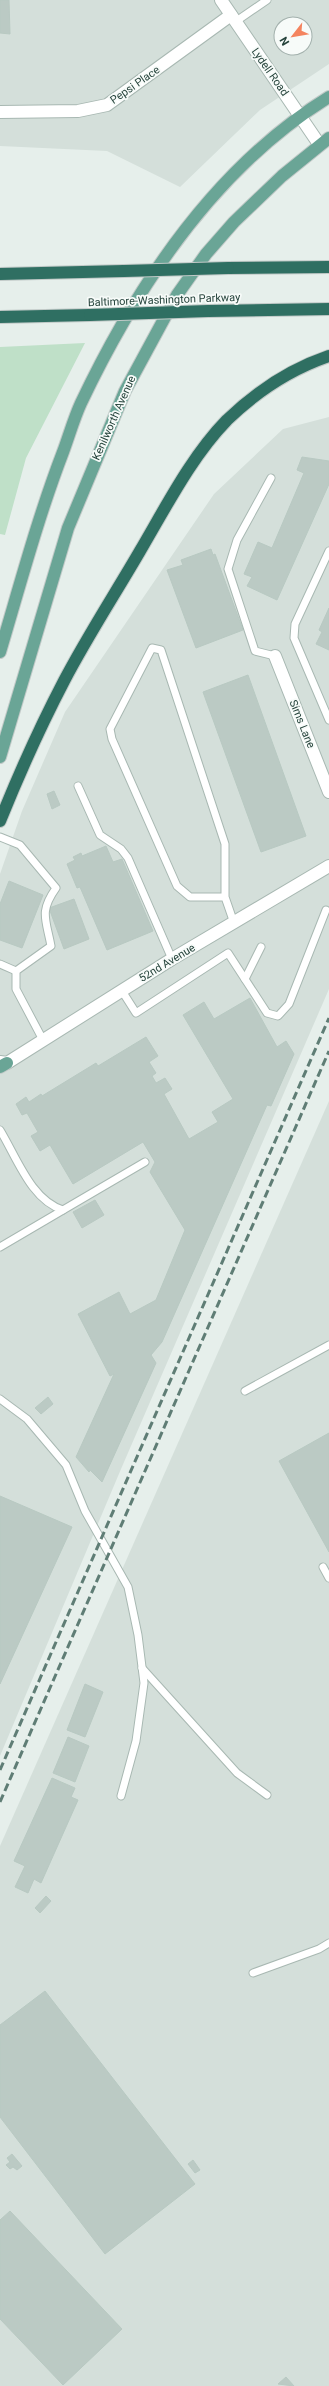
<svg xmlns="http://www.w3.org/2000/svg" width="329" height="2386" font-family="Roboto,sans-serif">
  <rect width="100%" height="100%" fill="#e6efeb"/>
  <g fill="#d4dfda" fill-rule="evenodd">
    <path d="M 0,0 L 329,0 L 329,64 L 260,110 L 180,187 L 107,151 L 0,146 ZM 281,24 L 305,24 L 305,48 L 281,48 Z"/>
    <path d="M 329,417 L 329,989 L 121,1469 L 0,1756 L 0,874 L 22,811 L 65,712 L 214,494 L 283,429 Z"/>
    <path d="M 329,1101 L 329,2386 L 0,2386 L 0,1846 Z"/>
  </g>
  <path fill="#bfe0c8" d="M 85,343 L 26,458 L 5,535 L 0,534 L 0,347 Z"/>
  <g fill="#bbcac4" stroke="#b8c9c2">
    <path d="M 0,0 L 9,0 L 10,34 L 0,33 Z"/>
    <path d="M 302,457 L 329,461 L 329,484 L 277,600 L 247,586 L 252,577 L 244,574 L 258,542 L 272,548 L 304,473 L 297,470 Z"/>
    <path d="M 211,549 L 213,555 L 215,554 L 243,630 L 196,648 L 167,570 L 183,565 L 181,560 Z"/>
    <path d="M 329,608 L 329,650 L 316,644 L 322,632 L 319,630 Z"/>
    <path d="M 248,675 L 306,836 L 261,852 L 203,692 Z"/>
    <path d="M 54,791 L 60,805 L 52,809 L 47,794 Z"/>
    <path d="M 106,846 L 113,862 L 122,859 L 153,931 L 107,950 L 80,887 L 77,888 L 67,864 L 75,860 L 73,857 L 81,853 L 82,856 Z"/>
    <path d="M 9,881 L 43,895 L 22,948 L 0,940 L 0,904 Z"/>
    <path d="M 74,899 L 89,939 L 64,949 L 49,908 Z"/>
    <path d="M 250,998 L 277,1047 L 286,1041 L 294,1054 L 271,1106 L 267,1105 L 162,1342 L 151,1355 L 156,1363 L 102,1482 L 90,1470 L 89,1472 L 76,1457 L 114,1374 L 110,1376 L 78,1314 L 119,1292 L 130,1314 L 156,1300 L 185,1230 L 150,1172 L 155,1162 L 143,1142 L 73,1184 L 50,1145 L 40,1151 L 31,1136 L 38,1132 L 27,1113 L 22,1115 L 16,1104 L 26,1097 L 29,1102 L 41,1094 L 42,1096 L 96,1063 L 98,1066 L 146,1037 L 158,1056 L 149,1062 L 156,1073 L 152,1076 L 156,1083 L 165,1078 L 172,1089 L 164,1094 L 189,1139 L 218,1122 L 212,1112 L 233,1099 L 183,1015 L 204,1002 L 214,1019 Z"/>
    <path d="M 95,1200 L 104,1215 L 82,1228 L 73,1212 Z"/>
    <path d="M 48,1397 L 53,1404 L 41,1414 L 35,1408 Z"/>
    <path d="M 329,1433 L 329,1552 L 279,1461 Z"/>
    <path d="M 0,1496 L 72,1527 L 0,1684 Z"/>
    <path d="M 85,1684 L 103,1692 L 85,1737 L 67,1730 Z"/>
    <path d="M 68,1737 L 89,1746 L 75,1782 L 53,1773 Z"/>
    <path d="M 52,1778 L 75,1788 L 71,1797 L 78,1800 L 41,1883 L 34,1879 L 28,1893 L 15,1887 L 25,1866 L 14,1861 Z"/>
    <path d="M 46,1896 L 51,1901 L 40,1913 L 35,1908 Z"/>
    <path d="M 45,1991 L 195,2184 L 105,2254 L 0,2117 L 0,2025 Z"/>
    <path d="M 12,2154 L 22,2166 L 17,2170 L 13,2167 L 10,2169 L 6,2165 L 10,2162 L 7,2158 Z"/>
    <path d="M 193,2160 L 200,2170 L 195,2173 L 188,2164 Z"/>
    <path d="M 10,2211 L 122,2329 L 63,2385 L 0,2319 L 0,2220 Z"/>
    <path d="M 286,2377 L 294,2386 L 278,2384 Z"/>
  </g>
  <g fill="none" stroke-linecap="round" stroke-linejoin="round">
    <defs>
      <g id="lane">
        <path d="M 235,22 L 267,0"/>
        <path d="M 271,478 L 237,540 L 228,569 L 255,651 L 275,656"/>
        <path d="M 329,551 L 295,624 L 294,638 L 329,720"/>
        <path d="M 78,786 L 100,835 L 121,849 L 128,858 L 172,959"/>
        <path d="M 0,837 L 20,845 L 56,888 C 39,912 46,919 51,946 L 16,971 L 16,989 L 43,1040"/>
        <path d="M 225,897 L 190,897 L 177,886 L 112,739 L 110,729 L 152,648 L 161,650 L 225,844 L 225,897 L 234,923"/>
        <path d="M 0,964 L 16,971"/>
        <path d="M 245,979 L 261,947"/>
        <path d="M 122,991 L 136,1013 L 228,953 L 267,1013 L 278,1016 L 289,1004 L 326,910"/>
        <path d="M 0,1130 C 17,1158 31,1200 63,1210 L 145,1162"/>
        <path d="M 0,1247 L 63,1210"/>
        <path d="M 245,1391 L 329,1345"/>
        <path d="M 0,1399 L 27,1419 L 66,1465 L 85,1511 L 128,1587 L 138,1635 L 144,1683 L 136,1741 L 121,1796"/>
        <path d="M 323,1567 L 329,1578"/>
        <path d="M 142,1668 L 237,1773 L 267,1795"/>
        <path d="M 253,1973 L 319,1949 L 329,1943"/>
      </g>
      <g id="street">
        <path d="M 221,0 L 319,144"/>
        <path d="M 0,112 L 78,111 L 107,105 L 231,15"/>
        <path d="M 275,656 L 329,792"/>
        <path d="M 0,1062 L 7,1063 L 172,959 L 329,866"/>
      </g>
      <g id="primary">
        <path d="M 0,652 C 20,585 38,517 63,452 C 69,436 74,418 81,403 C 137,285 217,166 329,97"/>
        <path d="M 0,757 L 68,528 L 125,391 L 177,295 L 206,254 L 234,222 L 282,176 L 329,138"/>
        <path d="M 0,1067 L 7,1063"/>
      </g>
      <g id="highway">
        <path d="M 228,268 L 329,267"/>
        <path d="M 0,274 L 124,271"/>
        <path d="M 208,311 L 329,309"/>
        <path d="M 0,317 L 90,315"/>
        <path d="M 0,821 C 19,774 40,727 64,681 C 87,637 115,594 140,551 C 166,507 191,457 227,420 C 256,392 291,369 329,356"/>
      </g>
    </defs>
    <use href="#lane" stroke="#a8b8b2" stroke-width="9"/>
    <use href="#street" stroke="#a8b8b2" stroke-width="14"/>
    <use href="#primary" stroke="#c2cac8" stroke-width="14"/>
    <use href="#highway" stroke="#c2cac8" stroke-width="14"/>
    <use href="#lane" stroke="#fff" stroke-width="7"/>
    <use href="#street" stroke="#fff" stroke-width="12"/>
    <use href="#primary" stroke="#6aa596" stroke-width="12"/>
    <use href="#highway" stroke="#2f6f62" stroke-width="12"/>
    <g stroke="#5f7d75" stroke-width="3" stroke-dasharray="8 4" stroke-linecap="butt">
      <path d="M 0,1770 L 329,1018"/>
      <path d="M 0,1802 L 329,1051"/>
    </g>
    <defs>
      <g id="highway-bridge">
        <path d="M 124,271 L 228,268"/>
        <path d="M 90,315 L 208,311"/>
      </g>
    </defs>
    <use href="#highway-bridge" stroke="#c2cac8" stroke-width="14" stroke-linecap="butt"/>
    <use href="#highway-bridge" stroke="#2f6f62" stroke-width="12"/>
  </g>
  <g text-anchor="middle" dominant-baseline="central" stroke-width="3.5" stroke-linejoin="round" paint-order="stroke">
    <g font-size="11" fill="#24423a" stroke="#f7fbf9">
      <text transform="translate(270 72) rotate(55)">Lydell Road</text>
      <text transform="translate(135 85) rotate(-35)">Pepsi Place</text>
      <text transform="translate(164 300) rotate(-2)">Baltimore-Washington Parkway</text>
      <text transform="translate(114 418) rotate(-66)">Kenilworth Avenue</text>
      <text transform="translate(302 724) rotate(68)">Sims Lane</text>
      <text transform="translate(167 963) rotate(-31)">52nd Avenue</text>
    </g>
  </g>
  <g transform="translate(293 36) rotate(239)"><circle r="19" fill="#f7fbf9" stroke="#a3b1ad"/>
  <path d="M0-3L7 15L0 10L-7 15Z" fill="#f4845f"/>
  <text y="-6" font-size="11" font-weight="bold" text-anchor="middle" fill="#24423a">N</text>
  </g>
</svg>
